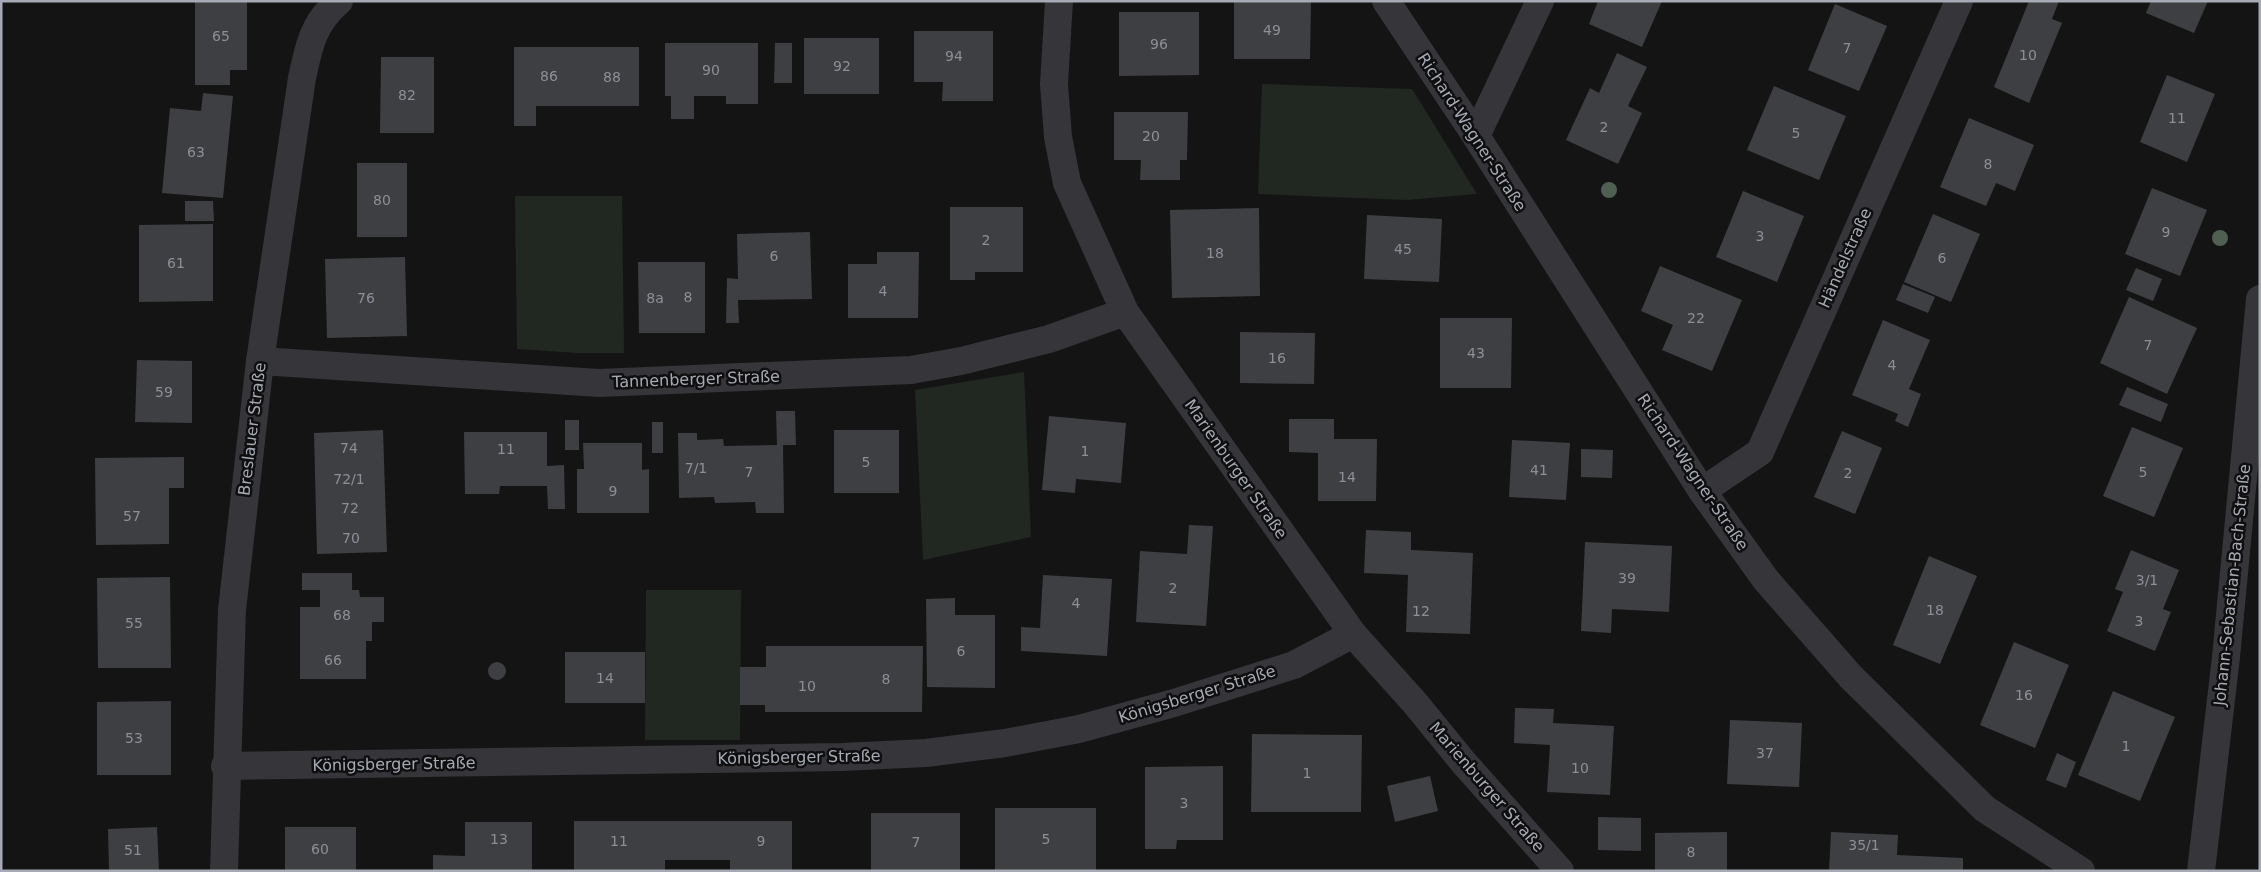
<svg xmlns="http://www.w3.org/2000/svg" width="2261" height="872" font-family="'DejaVu Sans',sans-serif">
  <rect width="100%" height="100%" fill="#141415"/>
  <g fill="#202821">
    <path d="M 1262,84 L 1412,89 L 1477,194 L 1407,200 L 1258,194 Z"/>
    <path d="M 515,196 L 622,196 L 624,353 L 577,353 L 517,349 Z"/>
    <path d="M 1024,372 L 1031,537 L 923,560 L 915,390 Z"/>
    <path d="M 646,590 L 741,590 L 740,740 L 645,740 Z"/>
  </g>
  <g fill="#3e3f42">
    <path d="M 195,1 L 247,1 L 247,70 L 230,70 L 230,85 L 195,85 Z"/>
    <path d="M 1234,1 L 1311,1 L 1310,59 L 1234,59 Z"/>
    <path d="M 1598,1 L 1662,1 L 1642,47 L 1589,24 Z"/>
    <path d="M 2029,1 L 2059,1 L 2052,19 L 2062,23 L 2029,103 L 1994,87 Z"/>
    <path d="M 2151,1 L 2208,1 L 2194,33 L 2146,13 Z"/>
    <path d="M 1835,4 L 1887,26 L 1859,91 L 1808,70 Z"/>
    <path d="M 1119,12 L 1199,12 L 1199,75 L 1119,76 Z"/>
    <path d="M 914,31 L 993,31 L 993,101 L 942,101 L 943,82 L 914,82 Z"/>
    <rect x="804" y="38" width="75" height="56"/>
    <path d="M 665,43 L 758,43 L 758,104 L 726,104 L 726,96 L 694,96 L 694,119 L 671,119 L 671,96 L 665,96 Z"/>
    <path d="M 775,43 L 792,43 L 792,83 L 774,83 Z"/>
    <path d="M 514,47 L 639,47 L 639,106 L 536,106 L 536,126 L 514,126 Z"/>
    <path d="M 1617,53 L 1647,67 L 1628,106 L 1642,113 L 1618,164 L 1566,140 L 1590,88 L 1599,93 Z"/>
    <path d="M 381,57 L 434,57 L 434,133 L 380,133 Z"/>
    <path d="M 2167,75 L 2215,94 L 2187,162 L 2140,142 Z"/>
    <path d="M 1774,86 L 1846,116 L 1819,180 L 1747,150 Z"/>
    <path d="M 203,93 L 233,96 L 223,198 L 162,193 L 170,108 L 201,111 Z"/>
    <path d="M 1114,112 L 1188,112 L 1187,160 L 1180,160 L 1180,180 L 1140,180 L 1141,160 L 1114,160 Z"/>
    <path d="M 1969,118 L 2034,145 L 2015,191 L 1996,183 L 1986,206 L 1940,187 Z"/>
    <rect x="357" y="163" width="50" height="74"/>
    <path d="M 2152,188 L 2207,210 L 2180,276 L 2125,254 Z"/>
    <path d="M 1743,191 L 1804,216 L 1777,282 L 1716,257 Z"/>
    <path d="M 185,201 L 213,201 L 214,221 L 185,221 Z"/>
    <path d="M 950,207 L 1023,207 L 1023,272 L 975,272 L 975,280 L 950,280 Z"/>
    <path d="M 1259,208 L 1260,296 L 1172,298 L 1170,210 Z"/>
    <path d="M 1933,214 L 1980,234 L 1951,302 L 1904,282 Z"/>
    <path d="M 1367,215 L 1442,219 L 1439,282 L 1364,279 Z"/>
    <path d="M 213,224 L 213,301 L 139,302 L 139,225 Z"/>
    <path d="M 810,232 L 812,299 L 738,300 L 739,323 L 726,323 L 727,278 L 738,279 L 737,234 Z"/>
    <path d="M 877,252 L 919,252 L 918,318 L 848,318 L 848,264 L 877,264 Z"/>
    <path d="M 405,257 L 407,336 L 327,338 L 325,259 Z"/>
    <path d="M 638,262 L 705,262 L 705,333 L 639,333 Z"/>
    <path d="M 1660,266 L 1742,300 L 1712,371 L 1662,350 L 1673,325 L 1641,311 Z"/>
    <path d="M 2136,268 L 2162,279 L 2153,301 L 2126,290 Z"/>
    <path d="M 1903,284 L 1935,297 L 1928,313 L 1896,300 Z"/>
    <path d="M 2129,297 L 2197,328 L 2167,394 L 2100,363 Z"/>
    <path d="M 1440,318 L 1512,318 L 1511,388 L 1440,388 Z"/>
    <path d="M 1883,320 L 1930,340 L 1909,389 L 1921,394 L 1908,427 L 1895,421 L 1898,414 L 1852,395 Z"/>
    <path d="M 1240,332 L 1315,333 L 1314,384 L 1240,383 Z"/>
    <path d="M 137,360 L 192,361 L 192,423 L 135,422 Z"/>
    <path d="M 2127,387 L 2168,404 L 2161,422 L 2119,405 Z"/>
    <path d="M 776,411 L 795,411 L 796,445 L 783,445 L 784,513 L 756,513 L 755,502 L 715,503 L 714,497 L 679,498 L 678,433 L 697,433 L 697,440 L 723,439 L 724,446 L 777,445 Z"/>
    <path d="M 1049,416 L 1126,423 L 1121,483 L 1076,479 L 1075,493 L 1042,490 Z"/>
    <path d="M 1289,419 L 1334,419 L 1334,439 L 1377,439 L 1376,501 L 1318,501 L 1318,453 L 1289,452 Z"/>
    <rect x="565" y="420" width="14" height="30"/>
    <rect x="652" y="422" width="11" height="31"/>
    <path d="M 2132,427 L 2183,448 L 2154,517 L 2103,496 Z"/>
    <path d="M 383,430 L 387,552 L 317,554 L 314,433 Z"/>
    <rect x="834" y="430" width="65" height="63"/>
    <path d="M 1842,431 L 1882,448 L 1855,514 L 1814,497 Z"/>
    <path d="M 464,432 L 547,432 L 547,466 L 564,465 L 565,509 L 548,509 L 547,486 L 500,486 L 499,494 L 465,494 Z"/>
    <path d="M 1512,440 L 1570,443 L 1566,500 L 1509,497 Z"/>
    <path d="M 583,443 L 642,443 L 642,470 L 649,469 L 649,513 L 577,513 L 577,469 L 584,469 Z"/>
    <path d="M 1581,449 L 1613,450 L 1612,478 L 1581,477 Z"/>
    <path d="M 184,457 L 184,488 L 169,488 L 169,544 L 96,545 L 95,458 Z"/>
    <path d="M 1189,525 L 1213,526 L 1206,626 L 1136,622 L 1140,551 L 1187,554 Z"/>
    <path d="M 1366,530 L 1411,532 L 1411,550 L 1473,553 L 1470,634 L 1406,632 L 1408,575 L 1364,573 Z"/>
    <path d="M 1585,542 L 1672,546 L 1669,612 L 1612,609 L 1611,633 L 1581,631 Z"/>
    <path d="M 2131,550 L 2179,570 L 2163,609 L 2171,612 L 2155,651 L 2107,631 L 2123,592 L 2115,589 Z"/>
    <path d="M 1929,556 L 1977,576 L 1940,664 L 1893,645 Z"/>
    <path d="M 302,573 L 352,573 L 352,590 L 359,590 L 360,597 L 384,597 L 384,622 L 372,622 L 372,641 L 366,641 L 366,679 L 300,679 L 300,607 L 320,607 L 320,590 L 302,590 Z"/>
    <path d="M 1043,575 L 1112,579 L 1107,656 L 1021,651 L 1021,627 L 1040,628 Z"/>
    <path d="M 170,577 L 171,668 L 98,668 L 97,578 Z"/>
    <path d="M 955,598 L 955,615 L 995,615 L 995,688 L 927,687 L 926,599 Z"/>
    <path d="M 2014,642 L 2069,665 L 2035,748 L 1980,725 Z"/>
    <path d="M 766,646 L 923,646 L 922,712 L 765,712 L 765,705 L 740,705 L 740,667 L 766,667 Z"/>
    <rect x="565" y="652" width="80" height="51"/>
    <circle cx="497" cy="671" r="9"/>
    <path d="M 2113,691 L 2175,717 L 2140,801 L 2078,775 Z"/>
    <path d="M 171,701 L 171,775 L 97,775 L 97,702 Z"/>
    <path d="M 1515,708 L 1554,709 L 1553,723 L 1614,726 L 1610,795 L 1547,792 L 1550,745 L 1514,743 Z"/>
    <path d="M 1730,720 L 1802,723 L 1799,787 L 1727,784 Z"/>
    <path d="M 1252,734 L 1362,735 L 1361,812 L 1251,812 Z"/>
    <path d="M 2057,753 L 2076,762 L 2066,788 L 2046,780 Z"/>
    <path d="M 1223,766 L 1223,840 L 1177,840 L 1176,849 L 1145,849 L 1145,767 Z"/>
    <path d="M 1430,776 L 1438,811 L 1395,822 L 1387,786 Z"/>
    <rect x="995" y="808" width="101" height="62"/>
    <rect x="871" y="813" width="89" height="58"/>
    <path d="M 1598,817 L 1641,818 L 1641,851 L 1598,850 Z"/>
    <path d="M 574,821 L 792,821 L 792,871 L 730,871 L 730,860 L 665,860 L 665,871 L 574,871 Z"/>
    <path d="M 465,822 L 532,822 L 532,871 L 433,871 L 433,855 L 465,856 Z"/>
    <path d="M 157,827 L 159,871 L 109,871 L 108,829 Z"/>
    <rect x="285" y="827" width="71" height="44"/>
    <path d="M 1727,832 L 1727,871 L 1655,871 L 1655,833 Z"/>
    <path d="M 1831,832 L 1898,835 L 1897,855 L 1963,858 L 1963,871 L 1829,871 Z"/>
  </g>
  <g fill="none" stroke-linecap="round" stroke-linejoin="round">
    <g stroke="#35353a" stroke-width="28">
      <path d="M 1059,1 L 1054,84 L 1058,137 L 1067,183 L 1125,312 L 1353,634 L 1415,703 L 1464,763 L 1560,871"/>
      <path d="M 1386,1 L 1476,136 L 1702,491 L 1766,580 L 1851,677 L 1985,809 L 2081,871"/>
      <path d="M 1476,136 L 1540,1"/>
      <path d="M 260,361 L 599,383 L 911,370 L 961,361 L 1049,339 L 1125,312"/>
      <path d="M 1702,491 L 1760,452 L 1959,1"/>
      <path d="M 225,766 L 842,757 L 926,753 L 1005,743 L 1079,729 L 1174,703 L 1294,665 L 1353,634"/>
      <path d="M 224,871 L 232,610 L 260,361 L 302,78 C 309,46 313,23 339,1"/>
      <path d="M 2201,871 L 2226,657 L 2260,299"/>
    </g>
  </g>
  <g fill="#4f6052">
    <circle cx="1609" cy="190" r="8"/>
    <circle cx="2220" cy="238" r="8"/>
  </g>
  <g text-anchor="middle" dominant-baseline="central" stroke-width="5" stroke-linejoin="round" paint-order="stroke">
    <g font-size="14" fill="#8c8f98">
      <text x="1272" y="30">49</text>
      <text x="221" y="36">65</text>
      <text x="1159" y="44">96</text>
      <text x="1847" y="48">7</text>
      <text x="2028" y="55">10</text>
      <text x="954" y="56">94</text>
      <text x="842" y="66">92</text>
      <text x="711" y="70">90</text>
      <text x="549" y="76">86</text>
      <text x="612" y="77">88</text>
      <text x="407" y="95">82</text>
      <text x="2177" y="118">11</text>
      <text x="1604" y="127">2</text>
      <text x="1796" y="133">5</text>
      <text x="1151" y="136">20</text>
      <text x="196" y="152">63</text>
      <text x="1988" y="164">8</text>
      <text x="382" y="200">80</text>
      <text x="2166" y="232">9</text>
      <text x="1760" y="236">3</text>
      <text x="986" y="240">2</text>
      <text x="1403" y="249">45</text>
      <text x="1215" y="253">18</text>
      <text x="774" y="256">6</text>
      <text x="1942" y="258">6</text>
      <text x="176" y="263">61</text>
      <text x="883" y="291">4</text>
      <text x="688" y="297">8</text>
      <text x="366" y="298">76</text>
      <text x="655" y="298">8a</text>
      <text x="1696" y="318">22</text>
      <text x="2148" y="345">7</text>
      <text x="1476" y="353">43</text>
      <text x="1277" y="358">16</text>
      <text x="1892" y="365">4</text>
      <text x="164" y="392">59</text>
      <text x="349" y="448">74</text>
      <text x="506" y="449">11</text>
      <text x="1085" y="451">1</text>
      <text x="866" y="462">5</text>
      <text x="696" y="468">7/1</text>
      <text x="1539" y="470">41</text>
      <text x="749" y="472">7</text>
      <text x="2143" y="472">5</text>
      <text x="1848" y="473">2</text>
      <text x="1347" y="477">14</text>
      <text x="349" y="479">72/1</text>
      <text x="613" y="491">9</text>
      <text x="350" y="508">72</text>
      <text x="132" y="516">57</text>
      <text x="351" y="538">70</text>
      <text x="1627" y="578">39</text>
      <text x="2147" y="580">3/1</text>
      <text x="1173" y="588">2</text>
      <text x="1076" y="603">4</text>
      <text x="1935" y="610">18</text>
      <text x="1421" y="611">12</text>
      <text x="342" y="615">68</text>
      <text x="2139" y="621">3</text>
      <text x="134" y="623">55</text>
      <text x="961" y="651">6</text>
      <text x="333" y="660">66</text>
      <text x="605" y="678">14</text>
      <text x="886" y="679">8</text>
      <text x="807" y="686">10</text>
      <text x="2024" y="695">16</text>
      <text x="134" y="738">53</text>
      <text x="2126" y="746">1</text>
      <text x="1765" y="753">37</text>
      <text x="1580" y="768">10</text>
      <text x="1307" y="773">1</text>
      <text x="1184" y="803">3</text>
      <text x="499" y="839">13</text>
      <text x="1046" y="839">5</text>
      <text x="619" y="841">11</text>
      <text x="761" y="841">9</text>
      <text x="916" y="842">7</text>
      <text x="1864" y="845">35/1</text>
      <text x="320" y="849">60</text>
      <text x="133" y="850">51</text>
      <text x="1691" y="852">8</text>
    </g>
    <g font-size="16" fill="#a6aab4" stroke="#0f0f10">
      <text transform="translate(1472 132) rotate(57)">Richard-Wagner-Straße</text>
      <text transform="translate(1845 258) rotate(-66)">Händelstraße</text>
      <text transform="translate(696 379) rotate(-2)">Tannenberger Straße</text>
      <text transform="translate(252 429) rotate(-83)">Breslauer Straße</text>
      <text transform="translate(1236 469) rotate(55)">Marienburger Straße</text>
      <text transform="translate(1693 472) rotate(56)">Richard-Wagner-Straße</text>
      <text transform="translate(2232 585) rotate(-84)">Johann-Sebastian-Bach-Straße</text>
      <text transform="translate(1197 694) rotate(-17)">Königsberger Straße</text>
      <text transform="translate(799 757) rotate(-1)">Königsberger Straße</text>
      <text transform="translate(394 764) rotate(-1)">Königsberger Straße</text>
      <text transform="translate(1487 787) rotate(49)">Marienburger Straße</text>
    </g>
  </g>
  <rect width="2261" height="872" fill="none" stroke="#a6aab4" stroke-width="5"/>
</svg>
